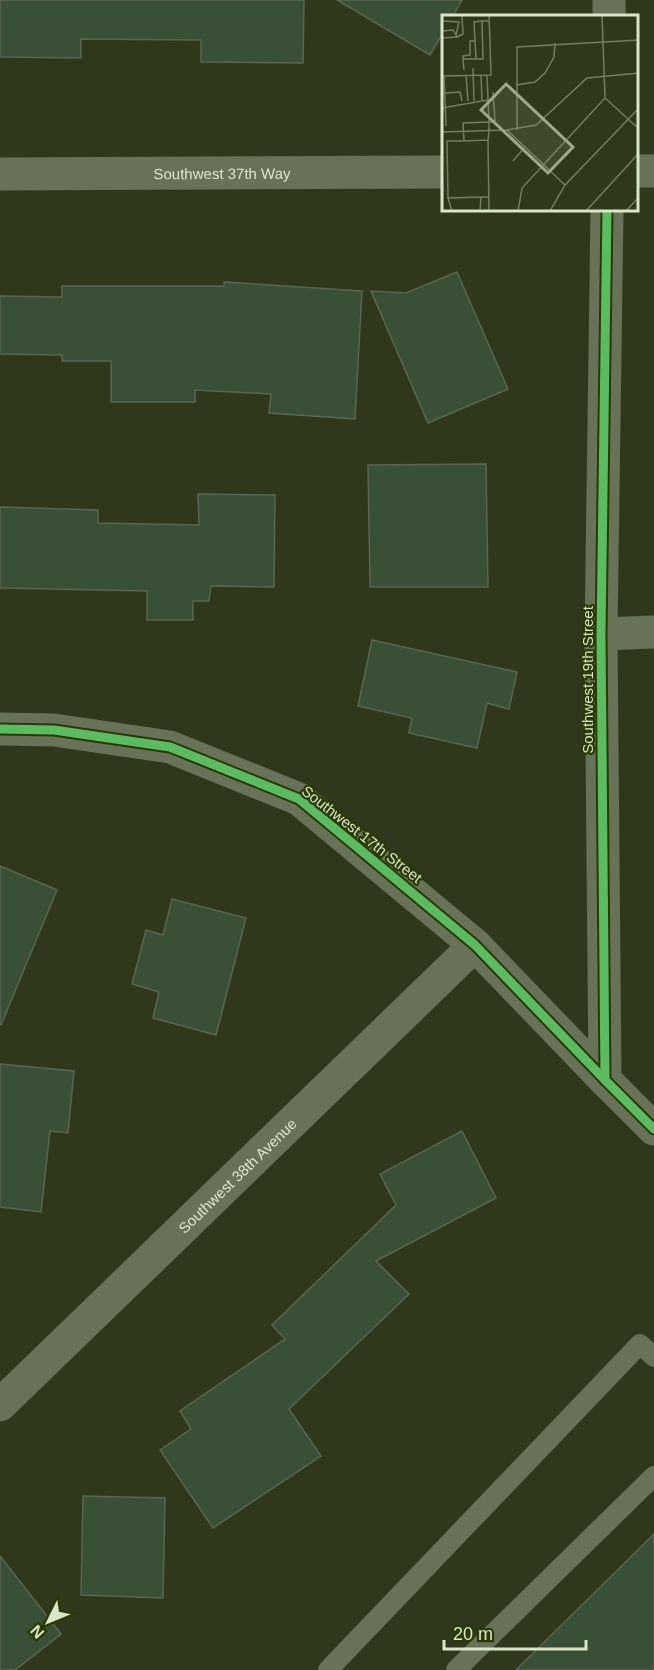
<svg xmlns="http://www.w3.org/2000/svg" width="654" height="1670" font-family="Helvetica,sans-serif">
  <rect width="100%" height="100%" fill="#2f381d"/>
  <g fill="#3a5036" stroke="#596652" stroke-width="1.5">
    <path d="M 0,0 L 304,0 L 303,63 L 201,62 L 201,40 L 81,39 L 81,58 L 0,57 Z"/>
    <path d="M 337,0 L 462,0 L 453,16 L 444,16 L 444,31 L 430,55 Z"/>
    <path d="M 457,272 L 508,389 L 428,423 L 371,291 L 406,293 Z"/>
    <path d="M 224,282 L 362,291 L 355,419 L 269,413 L 271,394 L 195,390 L 195,402 L 111,402 L 111,361 L 62,361 L 62,355 L 0,354 L 0,296 L 62,297 L 62,286 L 224,286 Z"/>
    <path d="M 486,464 L 488,587 L 370,587 L 368,465 Z"/>
    <path d="M 198,494 L 275,495 L 274,587 L 211,586 L 209,601 L 193,601 L 193,620 L 147,620 L 147,591 L 0,588 L 0,507 L 98,510 L 98,523 L 199,525 Z"/>
    <path d="M 372,640 L 517,672 L 509,709 L 487,703 L 477,748 L 409,733 L 412,718 L 358,706 Z"/>
    <path d="M 0,866 L 57,890 L 1,1025 L 0,1025 Z"/>
    <path d="M 172,899 L 246,918 L 216,1035 L 153,1018 L 159,992 L 132,984 L 146,930 L 163,935 Z"/>
    <path d="M 0,1064 L 74,1071 L 68,1133 L 50,1131 L 41,1212 L 0,1207 Z"/>
    <path d="M 462,1131 L 496,1198 L 376,1261 L 409,1294 L 289,1409 L 321,1456 L 213,1528 L 160,1450 L 191,1429 L 180,1411 L 285,1339 L 272,1325 L 396,1205 L 380,1174 Z"/>
    <path d="M 83,1496 L 165,1498 L 163,1598 L 81,1595 Z"/>
    <path d="M 654,1534 L 654,1670 L 516,1670 Z"/>
    <path d="M 0,1556 L 61,1634 L 15,1670 L 0,1670 Z"/>
  </g>
  <g fill="none" stroke-linecap="round" stroke-linejoin="round">
    <g stroke="#687258" stroke-width="20">
      <path d="M 328,1670 L 640,1344 L 654,1357"/>
      <path d="M 456,1670 L 654,1476"/>
    </g>
    <g stroke="#687258" stroke-width="33">
      <path d="M 609,16 L 609,0"/>
      <path d="M 638,171 L 654,171"/>
      <path id="s1" d="M 0,174 L 444,172"/>
      <path d="M 607,210 L 601,634 L 605,1080 L 654,1129"/>
      <path d="M 601,634 L 654,632"/>
      <path d="M 0,729 L 54,730 L 170,747 L 299,799 L 475,945 L 605,1080"/>
      <path id="s2" d="M 0,1405 L 475,945"/>
    </g>
    <defs>
      <g id="cycleway">
        <path d="M 607,210 L 601,634 L 605,1080 L 654,1129"/>
        <path d="M 0,729 L 54,730 L 170,747 L 299,799 L 475,945 L 605,1080"/>
      </g>
    </defs>
    <use href="#cycleway" stroke="#293a04" stroke-width="13"/>
    <use href="#cycleway" stroke="#5cba63" stroke-width="9"/>
  </g>
  <g text-anchor="middle" dominant-baseline="central" stroke-width="4.5" stroke-linejoin="round" paint-order="stroke">
    <g font-size="15" fill="#d9e5c9" stroke="#293a04">
      <text stroke="none"><textPath href="#s1" startOffset="222">Southwest 37th Way</textPath></text>
      <text transform="translate(587 680) rotate(-90)">Southwest 19th Street</text>
      <text transform="translate(362 834) rotate(38)">Southwest 17th Street</text>
      <text stroke="none"><textPath href="#s2" startOffset="330">Southwest 38th Avenue</textPath></text>
    </g>
  </g>
  <g transform="translate(442 15)">
    <rect width="196" height="196" fill="#2f381d"/>
    <path fill="none" stroke="#737d62" stroke-width="1.5" d="M 160,0 L 163,83 L 197,114M 0,6 L 17,7 L 14,20M 40,6 L 41,44 L 34,44 L 32,7 L 40,6 L 47,6M 0,16 L 11,15 L 15,22 L 0,23M 15,22 L 21,19 L 20,0M 21,44 L 21,41 L 28,40 L 28,26 L 33,26M 31,53 L 32,86M 22,55 L 21,44 L 34,44M 24,60 L 26,86M 39,60 L 40,85M 45,60 L 46,85 L 47,107 L 47,116 L 46,125 L 22,126 L 21,108 L 47,107 L 53,107 L 51,77M 0,61 L 49,60 L 47,0M 2,61 L 4,111M 74,70 L 93,67 L 103,58 L 112,42 L 113,28M 3,78 L 18,77 L 20,86M 0,93 L 46,85M 65,115 L 94,110 L 145,63 L 197,58M 75,115 L 75,32 L 197,25M 0,117 L 65,115 L 123,170M 46,125 L 47,196M 71,146 L 83,132M 6,183 L 5,126 L 21,126M 10,196 L 6,183 L 39,182M 38,196 L 39,182 L 47,182M 76,196 L 80,173 L 163,83M 108,196 L 123,170 L 197,93M 144,196 L 197,138M 184,196 L 197,182"/>
    <path fill="#9ea88d" fill-opacity="0.15" stroke="#9ea88d" stroke-width="3" d="M 64,69 L 131,132 L 106,158 L 39,95 Z"/>
    <rect width="196" height="196" fill="none" stroke="#d9e5c9" stroke-width="3"/>
  </g>
  <g transform="translate(48 1622) rotate(227)" stroke="#293a04" stroke-width="4.5" paint-order="stroke">
  <path d="M0-4.5L10 22L0 15L-10 22Z" fill="#d9e5c9"/>
  <text y="-9" font-size="16" font-weight="bold" text-anchor="middle" fill="#d9e5c9">N</text>
  </g>
  <path d="M444 1640v9h142v-9" fill="none" stroke="#d9e5c9" stroke-width="3"/>
  <text x="453" y="1640" font-size="18" fill="#d9e5c9" stroke="#293a04" stroke-width="4.5" paint-order="stroke">20 m</text>
</svg>
